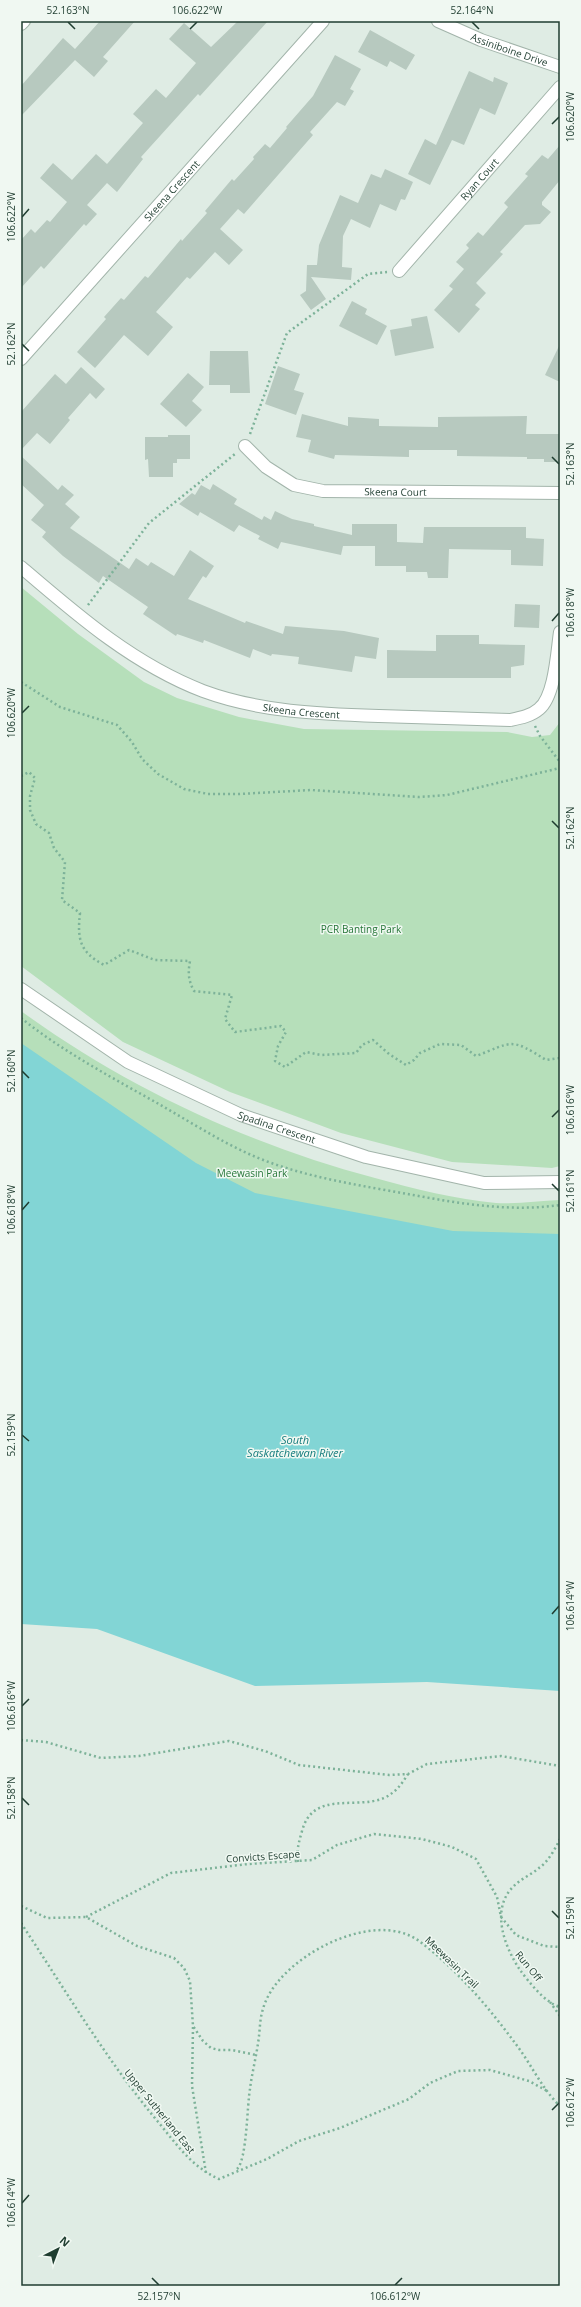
<svg xmlns="http://www.w3.org/2000/svg" width="581" height="2307" font-family="'Open Sans',sans-serif">
  <rect width="100%" height="100%" fill="#dfece4"/>
  <g fill="#b6dfba">
    <path d="M 21,587 L 78,634 L 144,682 L 177,698 L 239,717 L 304,729 L 507,732 L 532,737 L 550,735 L 560,722 L 560,1166 L 552,1168 L 452,1162 L 341,1133 L 230,1092 L 123,1042 L 21,966 Z"/>
    <path d="M 21,1011 C 127,1088 248,1144 375,1178 C 414,1189 456,1199 496,1203 C 517,1204 539,1201 560,1200 L 560,1244 L 497,1249 L 238,1204 L 21,1057 Z"/>
  </g>
  <path fill="#82d5d5" d="M 21,1043 L 196,1163 L 255,1193 L 453,1231 L 560,1234 L 560,1691 L 427,1682 L 255,1686 L 97,1629 L 21,1624 Z"/>
  <g fill="#b7c9bf">
    <path d="M 100,21 L 135,21 L 103,57 L 108,61 L 94,77 L 75,60 L 21,116 L 21,86 L 63,38 L 75,49 Z"/>
    <path d="M 238,21 L 268,21 L 200,96 L 198,94 L 141,157 L 143,159 L 117,192 L 107,183 L 87,205 L 97,214 L 86,226 L 84,224 L 44,269 L 41,266 L 21,288 L 21,240 L 31,229 L 35,233 L 47,220 L 50,222 L 67,202 L 40,178 L 53,163 L 72,180 L 96,154 L 107,164 L 143,123 L 133,114 L 156,89 L 166,98 L 196,63 L 169,39 L 184,23 L 211,47 Z"/>
    <path d="M 370,30 L 415,55 L 406,70 L 390,61 L 387,67 L 358,52 Z"/>
    <path d="M 335,55 L 361,69 L 350,89 L 354,91 L 345,106 L 337,102 L 310,132 L 313,135 L 244,214 L 238,209 L 220,229 L 243,250 L 229,265 L 215,252 L 190,279 L 187,277 L 156,312 L 173,327 L 148,356 L 124,335 L 95,368 L 77,352 L 106,319 L 104,317 L 121,298 L 124,300 L 145,276 L 148,278 L 181,239 L 182,241 L 207,213 L 205,211 L 232,179 L 234,181 L 254,159 L 253,157 L 265,144 L 270,148 L 287,128 L 286,127 L 313,96 Z"/>
    <path d="M 469,71 L 493,82 L 494,77 L 508,83 L 495,115 L 480,108 L 464,145 L 452,140 L 430,185 L 408,174 L 425,139 L 436,145 Z"/>
    <path d="M 560,145 L 560,180 L 542,202 L 542,205 L 551,212 L 540,224 L 525,225 L 500,252 L 503,254 L 476,283 L 486,293 L 475,305 L 480,309 L 459,333 L 434,310 L 453,289 L 449,286 L 464,269 L 456,262 L 469,248 L 466,245 L 478,232 L 483,236 L 508,207 L 504,203 L 528,176 L 525,174 L 542,155 L 548,159 Z"/>
    <path d="M 385,169 L 413,182 L 405,200 L 401,199 L 396,211 L 380,204 L 370,228 L 351,219 L 343,236 L 342,267 L 352,268 L 351,280 L 311,277 L 326,299 L 311,310 L 300,295 L 306,291 L 307,265 L 317,265 L 319,245 L 340,195 L 358,203 L 371,174 L 381,178 Z"/>
    <path d="M 352,301 L 367,309 L 365,314 L 387,326 L 377,345 L 339,326 Z"/>
    <path d="M 427,316 L 434,348 L 395,356 L 390,330 L 412,326 L 411,319 Z"/>
    <path d="M 560,344 L 560,382 L 545,375 Z"/>
    <path d="M 210,351 L 248,351 L 250,393 L 230,393 L 230,385 L 209,385 Z"/>
    <path d="M 278,366 L 300,374 L 294,390 L 304,393 L 296,415 L 265,404 Z"/>
    <path d="M 81,367 L 105,389 L 96,399 L 90,393 L 68,418 L 70,420 L 50,444 L 37,433 L 21,450 L 21,412 L 55,374 L 66,384 Z"/>
    <path d="M 188,373 L 204,387 L 192,401 L 202,410 L 186,427 L 160,404 Z"/>
    <path d="M 302,414 L 348,426 L 348,417 L 379,419 L 379,426 L 438,427 L 438,417 L 527,416 L 526,434 L 560,434 L 560,462 L 544,462 L 544,459 L 527,459 L 527,457 L 457,456 L 457,450 L 409,450 L 409,457 L 335,455 L 334,459 L 308,452 L 311,440 L 296,437 Z"/>
    <path d="M 168,435 L 190,435 L 190,459 L 177,459 L 177,463 L 173,463 L 173,477 L 149,477 L 148,459 L 145,460 L 145,437 L 168,437 Z"/>
    <path d="M 21,456 L 58,490 L 62,485 L 74,495 L 65,504 L 80,517 L 70,528 L 129,569 L 136,558 L 148,566 L 151,562 L 174,576 L 190,550 L 214,566 L 206,578 L 203,576 L 188,599 L 245,623 L 246,621 L 283,634 L 285,626 L 344,631 L 379,638 L 376,659 L 355,656 L 352,672 L 298,664 L 299,657 L 272,654 L 271,656 L 253,649 L 250,658 L 204,640 L 203,643 L 177,634 L 176,636 L 143,614 L 148,607 L 103,576 L 99,583 L 63,556 L 42,537 L 46,532 L 31,520 L 44,505 L 21,484 Z"/>
    <path d="M 213,484 L 237,499 L 234,504 L 262,520 L 264,516 L 271,520 L 275,511 L 292,519 L 314,524 L 314,526 L 352,535 L 352,524 L 397,524 L 397,542 L 423,543 L 424,527 L 526,527 L 526,538 L 544,539 L 543,566 L 511,565 L 511,550 L 449,549 L 448,578 L 428,578 L 427,572 L 406,572 L 406,566 L 375,566 L 375,546 L 343,546 L 341,555 L 281,542 L 278,549 L 258,539 L 260,536 L 239,525 L 234,532 L 200,512 L 198,516 L 179,504 L 192,493 L 195,495 L 201,485 L 210,490 Z"/>
    <path d="M 515,604 L 540,605 L 539,628 L 514,627 Z"/>
    <path d="M 436,635 L 479,635 L 479,644 L 525,645 L 524,665 L 511,667 L 511,678 L 387,678 L 387,650 L 436,651 Z"/>
  </g>
  <g fill="none" stroke-linecap="round" stroke-linejoin="round">
    <defs>
      <g id="minor">
        <path id="s1" d="M 438,21 L 481,40 L 560,67"/>
        <path d="M 21,24 L 24,21"/>
        <path id="s2" d="M 399,271 L 560,87"/>
        <path id="s3" d="M 21,359 L 323,21"/>
        <path id="s4" d="M 245,446 L 266,467 L 294,485 L 323,491 L 560,493"/>
        <path id="s5" d="M 21,567 C 77,615 133,664 203,691 C 260,712 320,714 379,716 C 423,717 466,719 510,720 C 520,718 531,716 539,709 C 555,696 557,652 560,632"/>
        <path id="s6" d="M 21,989 L 128,1062 L 241,1115 L 366,1157 L 484,1183 L 560,1182"/>
      </g>
    </defs>
    <use href="#minor" stroke="#a2b4aa" stroke-width="14"/>
    <g stroke="#7db299" stroke-width="2.5" stroke-dasharray="2 3" stroke-linecap="butt">
      <path d="M 250,434 L 287,333 L 368,274 L 387,272"/>
      <path d="M 88,605 L 149,523 L 235,454"/>
      <path d="M 21,682 L 60,707 L 117,725 L 132,742 L 142,759 L 158,774 L 184,789 L 208,794 L 239,794 L 311,790 L 419,797 L 447,795 L 560,768"/>
      <path d="M 535,726 L 540,736 L 560,762"/>
      <path d="M 21,776 L 29,772 L 35,778 L 30,796 L 30,810 L 36,824 L 49,833 L 54,848 L 65,862 L 62,900 L 80,913 C 77,940 80,952 104,965 L 129,950 L 155,960 L 190,961 C 188,972 188,980 194,991 L 232,995 L 225,1019 L 235,1032 L 281,1026 L 286,1032 L 278,1046 L 275,1061 L 285,1067 L 306,1052 L 321,1055 L 356,1053 L 362,1045 L 373,1040 L 389,1054 L 406,1065 L 414,1060 L 420,1053 L 440,1044 L 461,1045 L 476,1056 C 513,1042 510,1037 546,1060 L 560,1058"/>
      <path d="M 21,1018 C 62,1051 111,1077 157,1103 C 187,1120 218,1140 249,1154 C 300,1177 359,1185 413,1195 C 462,1204 511,1212 560,1205"/>
      <path d="M 21,1740 L 46,1742 L 101,1758 L 139,1756 L 229,1741 L 265,1751 L 299,1765 L 389,1775 L 408,1774 L 427,1764 L 501,1756 L 560,1766"/>
      <path d="M 560,1839 C 555,1849 548,1862 539,1868 C 532,1874 523,1878 516,1884 C 489,1907 504,1946 520,1970 C 529,1982 545,2003 560,2007"/>
      <path d="M 298,1862 C 296,1851 299,1842 302,1831 C 313,1790 355,1810 384,1798 C 395,1793 402,1784 408,1774"/>
      <path d="M 21,1906 L 47,1918 L 86,1917 L 137,1946 L 174,1958 L 184,1968 L 190,1981 L 193,2026 L 203,2041 L 211,2048 L 219,2050 L 232,2050 L 256,2055"/>
      <path d="M 86,1917 L 171,1873 L 248,1864 L 312,1860 L 337,1845 L 374,1834 L 422,1839 L 452,1847 L 476,1859 L 497,1897 L 501,1917 L 516,1935 L 544,1946 L 560,1947"/>
      <path d="M 21,1923 C 66,1991 107,2061 159,2123 C 177,2145 192,2167 219,2179 L 267,2159 L 299,2141 L 340,2128 L 409,2099 L 430,2083 L 458,2071 L 490,2070 L 529,2081 L 549,2092"/>
      <path d="M 550,2002 L 560,2016"/>
      <path d="M 193,2027 L 192,2086 L 206,2173"/>
      <path d="M 237,2169 C 247,2160 247,2105 250,2089 C 252,2072 257,2054 259,2036 C 260,2027 260,2018 263,2009 C 276,1959 373,1907 419,1941 C 457,1969 490,2009 518,2047 C 532,2066 543,2090 560,2106"/>
    </g>
    <use href="#minor" stroke="#fff" stroke-width="12"/>
  </g>
  <path fill="none" stroke="#1f3d30" stroke-width="1.5" d="M 68,22 L 75,29M 472,22 L 479,29M 190,29 L 197,22M 552,124 L 559,117M 22,217 L 29,209M 22,344 L 29,351M 552,457 L 559,464M 552,621 L 559,613M 22,713 L 29,706M 552,821 L 559,828M 22,1071 L 29,1078M 552,1117 L 559,1110M 552,1184 L 559,1191M 22,1210 L 29,1202M 22,1435 L 29,1441M 552,1614 L 559,1606M 22,1706 L 29,1699M 22,1798 L 29,1805M 552,1911 L 559,1918M 552,2110 L 559,2103M 22,2203 L 29,2195M 152,2278 L 159,2285M 395,2285 L 402,2278"/>
  <g text-anchor="middle" dominant-baseline="central" stroke-width="3" stroke-linejoin="round" paint-order="stroke">
    <g font-size="10" fill="#1f3d30" stroke="#f0f8f2">
      <text stroke="none"><textPath href="#s1" startOffset="77">Assiniboine Drive</textPath></text>
      <text stroke="none"><textPath href="#s2" startOffset="122">Ryan Court</textPath></text>
      <text stroke="none"><textPath href="#s3" startOffset="226">Skeena Crescent</textPath></text>
      <text stroke="none"><textPath href="#s4" startOffset="165">Skeena Court</textPath></text>
      <text stroke="none"><textPath href="#s5" startOffset="322">Skeena Crescent</textPath></text>
      <text stroke="none"><textPath href="#s6" startOffset="292">Spadina Crescent</textPath></text>
      <text transform="translate(263 1856) rotate(-4)">Convicts Escape</text>
      <text transform="translate(452 1962) rotate(44)">Meewasin Trail</text>
      <text transform="translate(529 1966) rotate(51)">Run Off</text>
      <text transform="translate(160 2111) rotate(51)">Upper Sutherland East</text>
    </g>
    <g font-size="10" fill="#267638" stroke="#f0f8f2">
      <text x="361" y="929">PCR Banting Park</text>
      <text x="252" y="1173">Meewasin Park</text>
    </g>
    <g font-size="11" font-style="italic" fill="#157c7d" stroke="#f0f8f2">
      <text x="295" y="1439">South<tspan x="295" dy="13">Saskatchewan River</tspan></text>
    </g>
  </g>
  <rect width="581" height="2307" fill="none" stroke="#f0f8f2" stroke-width="44"/>
  <g transform="translate(58 2249) rotate(42)" stroke="#f0f8f2" stroke-width="3" paint-order="stroke">
  <path d="M0-3L7 15L0 10L-7 15Z" fill="#1f3d30"/>
  <text y="-6" font-size="11" font-weight="bold" text-anchor="middle" fill="#1f3d30">N</text>
  </g>
  <rect x="22" y="22" width="537" height="2263" fill="none" stroke="#1f3d30" stroke-width="1.5"/>
  <g font-size="10" text-anchor="middle" fill="#1f3d30">
    <text x="68" y="14">52.163°N</text>
    <text x="197" y="14">106.622°W</text>
    <text x="472" y="14">52.164°N</text>
    <text transform="translate(570 117) rotate(-90)" y="4">106.620°W</text>
    <text transform="translate(11 217) rotate(-90)" y="4">106.622°W</text>
    <text transform="translate(11 344) rotate(-90)" y="4">52.162°N</text>
    <text transform="translate(570 464) rotate(-90)" y="4">52.163°N</text>
    <text transform="translate(570 613) rotate(-90)" y="4">106.618°W</text>
    <text transform="translate(11 713) rotate(-90)" y="4">106.620°W</text>
    <text transform="translate(570 828) rotate(-90)" y="4">52.162°N</text>
    <text transform="translate(11 1071) rotate(-90)" y="4">52.160°N</text>
    <text transform="translate(570 1110) rotate(-90)" y="4">106.616°W</text>
    <text transform="translate(570 1191) rotate(-90)" y="4">52.161°N</text>
    <text transform="translate(11 1210) rotate(-90)" y="4">106.618°W</text>
    <text transform="translate(11 1435) rotate(-90)" y="4">52.159°N</text>
    <text transform="translate(570 1606) rotate(-90)" y="4">106.614°W</text>
    <text transform="translate(11 1706) rotate(-90)" y="4">106.616°W</text>
    <text transform="translate(11 1798) rotate(-90)" y="4">52.158°N</text>
    <text transform="translate(570 1918) rotate(-90)" y="4">52.159°N</text>
    <text transform="translate(570 2103) rotate(-90)" y="4">106.612°W</text>
    <text transform="translate(11 2203) rotate(-90)" y="4">106.614°W</text>
    <text x="159" y="2300">52.157°N</text>
    <text x="395" y="2300">106.612°W</text>
  </g>
</svg>
